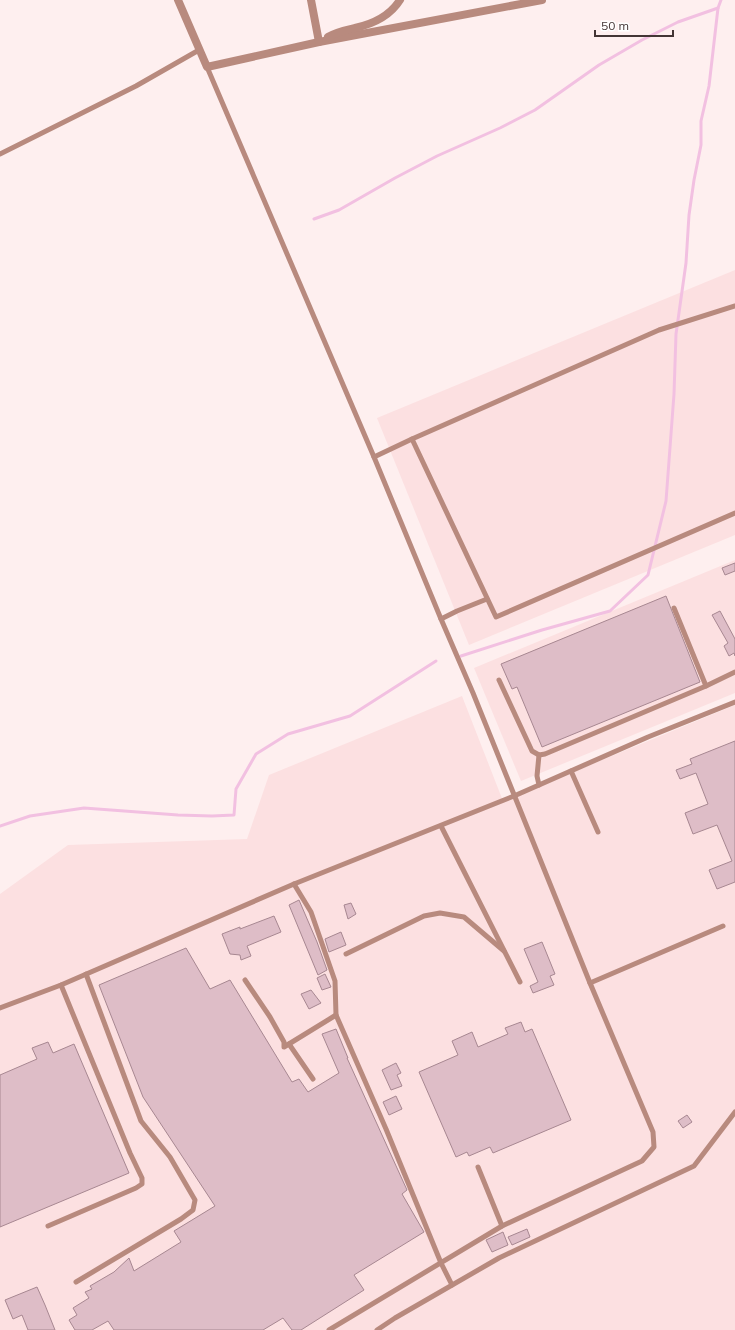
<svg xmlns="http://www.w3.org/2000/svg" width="735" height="1330" font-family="Mulish,sans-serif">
  <rect width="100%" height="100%" fill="#feefef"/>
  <g fill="#fce0e1">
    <path d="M 735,270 L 735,535 L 469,645 L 377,418 Z"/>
    <path d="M 735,560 L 735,693 L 521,781 L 474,668 Z"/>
    <path d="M 462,696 L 503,801 L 735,705 L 735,1330 L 0,1330 L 0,894 L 68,845 L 247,839 L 269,775 Z"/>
  </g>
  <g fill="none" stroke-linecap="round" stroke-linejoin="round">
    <g stroke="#f2c0e1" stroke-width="3">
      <path d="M 314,219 L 339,210 L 395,178 L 437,156 L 500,128 L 535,110 L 599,65 L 642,40 L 678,22 L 718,8"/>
      <path d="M 461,656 L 542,630 L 610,611 L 648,575 L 666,501 L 674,394 L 676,334 L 686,263 L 689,215 L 694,180 L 701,145 L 701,121 L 709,86 L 718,8 L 721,0"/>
      <path d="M 0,826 L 30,816 L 84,808 L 178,815 L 212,816 L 234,815 L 236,789 L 256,754 L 288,734 L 350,716 L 436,661"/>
    </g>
  </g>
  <g fill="#debdc7" stroke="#a78791">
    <path d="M 735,563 L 735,571 L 725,575 L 722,568 Z"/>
    <path d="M 666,596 L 700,682 L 542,747 L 517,687 L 512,689 L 501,664 Z"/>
    <path d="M 720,611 L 735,639 L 735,656 L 734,653 L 729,656 L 724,646 L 728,643 L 712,615 Z"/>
    <path d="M 735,741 L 735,882 L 717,889 L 709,870 L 732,861 L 717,825 L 693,834 L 685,813 L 708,804 L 696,773 L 680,779 L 676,770 L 692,764 L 690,759 Z"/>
    <path d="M 299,900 L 317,942 L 327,970 L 318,975 L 289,905 Z"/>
    <path d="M 351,903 L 356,914 L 348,919 L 344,905 Z"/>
    <path d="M 274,916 L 281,932 L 247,946 L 251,956 L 241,960 L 240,955 L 230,954 L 222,934 L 240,927 L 240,929 Z"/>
    <path d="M 341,932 L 346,945 L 329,952 L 325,939 Z"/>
    <path d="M 542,942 L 555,974 L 550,976 L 554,985 L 533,993 L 530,986 L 538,982 L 524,949 Z"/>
    <path d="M 186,948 L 210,989 L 230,980 L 292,1082 L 299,1079 L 308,1092 L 339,1073 L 322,1034 L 336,1029 L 348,1058 L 347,1058 L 407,1190 L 402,1194 L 424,1232 L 354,1275 L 364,1290 L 301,1330 L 292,1330 L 283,1318 L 263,1330 L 114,1330 L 108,1321 L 92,1330 L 75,1330 L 69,1320 L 77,1315 L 73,1308 L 89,1298 L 85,1292 L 92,1289 L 90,1286 L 114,1272 L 129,1258 L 134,1271 L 181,1242 L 174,1231 L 215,1206 L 143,1097 L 99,985 Z"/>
    <path d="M 325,974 L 331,987 L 322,990 L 317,978 Z"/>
    <path d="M 311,990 L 321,1003 L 309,1009 L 301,994 Z"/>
    <path d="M 521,1022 L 525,1032 L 532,1029 L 571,1120 L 493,1153 L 490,1147 L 469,1156 L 467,1152 L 456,1157 L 419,1072 L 458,1055 L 452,1041 L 472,1032 L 478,1047 L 508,1034 L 505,1028 Z"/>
    <path d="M 48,1042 L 53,1053 L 74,1044 L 129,1173 L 0,1227 L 0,1075 L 37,1059 L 32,1048 Z"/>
    <path d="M 396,1063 L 401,1073 L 397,1075 L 402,1086 L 391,1090 L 382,1070 Z"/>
    <path d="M 396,1096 L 402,1109 L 389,1115 L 383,1102 Z"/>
    <path d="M 687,1115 L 692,1122 L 683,1128 L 678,1121 Z"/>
    <path d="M 527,1229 L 530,1237 L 512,1245 L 508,1237 Z"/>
    <path d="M 503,1232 L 508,1245 L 492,1252 L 486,1240 Z"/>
    <path d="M 37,1287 L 45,1305 L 55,1330 L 28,1330 L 22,1315 L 13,1319 L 5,1300 Z"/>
  </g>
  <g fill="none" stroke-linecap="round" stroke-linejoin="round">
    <g stroke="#b88a7e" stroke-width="5">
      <path d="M 207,67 L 374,457 L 441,619 L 473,693 L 590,983 L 653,1132 L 654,1147 L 642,1161 L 502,1226 L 329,1330"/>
      <path d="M 0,154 L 136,86 L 199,50"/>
      <path d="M 735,306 L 659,330 L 412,439 L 496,617 L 735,513"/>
      <path d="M 374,457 L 412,439"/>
      <path d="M 674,608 L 706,686"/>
      <path d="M 441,619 L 457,611 L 487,599"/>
      <path d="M 499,680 L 532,751 L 539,755 L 545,754 L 706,686 L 735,672"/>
      <path d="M 539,755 L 537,776 L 539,785"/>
      <path d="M 571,771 L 598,832"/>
      <path d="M 441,826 L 520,982"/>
      <path d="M 294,884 L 311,912 L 335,981 L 336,1015 L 386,1129 L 441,1263 L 452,1285"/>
      <path d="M 346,954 L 424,916 L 440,913 L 464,917 L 504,951"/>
      <path d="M 245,980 L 270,1017 L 284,1042 L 284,1047 L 336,1015"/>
      <path d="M 590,983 L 723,926"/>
      <path d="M 0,1008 L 61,985 L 294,884 L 514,796 L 648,737 L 735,702"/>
      <path d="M 289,1044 L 313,1079"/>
      <path d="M 478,1167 L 502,1226"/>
      <path d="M 48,1226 L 136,1188 L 142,1184 L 142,1178 L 130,1153 L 61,985"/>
      <path d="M 76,1282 L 181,1219 L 193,1210 L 195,1200 L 170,1157 L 141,1121 L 86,974"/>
      <path d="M 377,1330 L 395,1318 L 499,1258 L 694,1166 L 735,1112"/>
    </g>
    <g stroke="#b88a7e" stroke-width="8">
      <path d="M 178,0 L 207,67 L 319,42 L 542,0"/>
      <path d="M 311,0 L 319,42"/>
      <path d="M 328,37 C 336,32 346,30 355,28 C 373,24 390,16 400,0"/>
    </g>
  </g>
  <path d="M595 30v6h78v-6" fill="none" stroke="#433535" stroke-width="2"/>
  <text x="601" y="30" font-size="12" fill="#433535" stroke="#ffffff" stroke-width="3" paint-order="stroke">50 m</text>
</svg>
